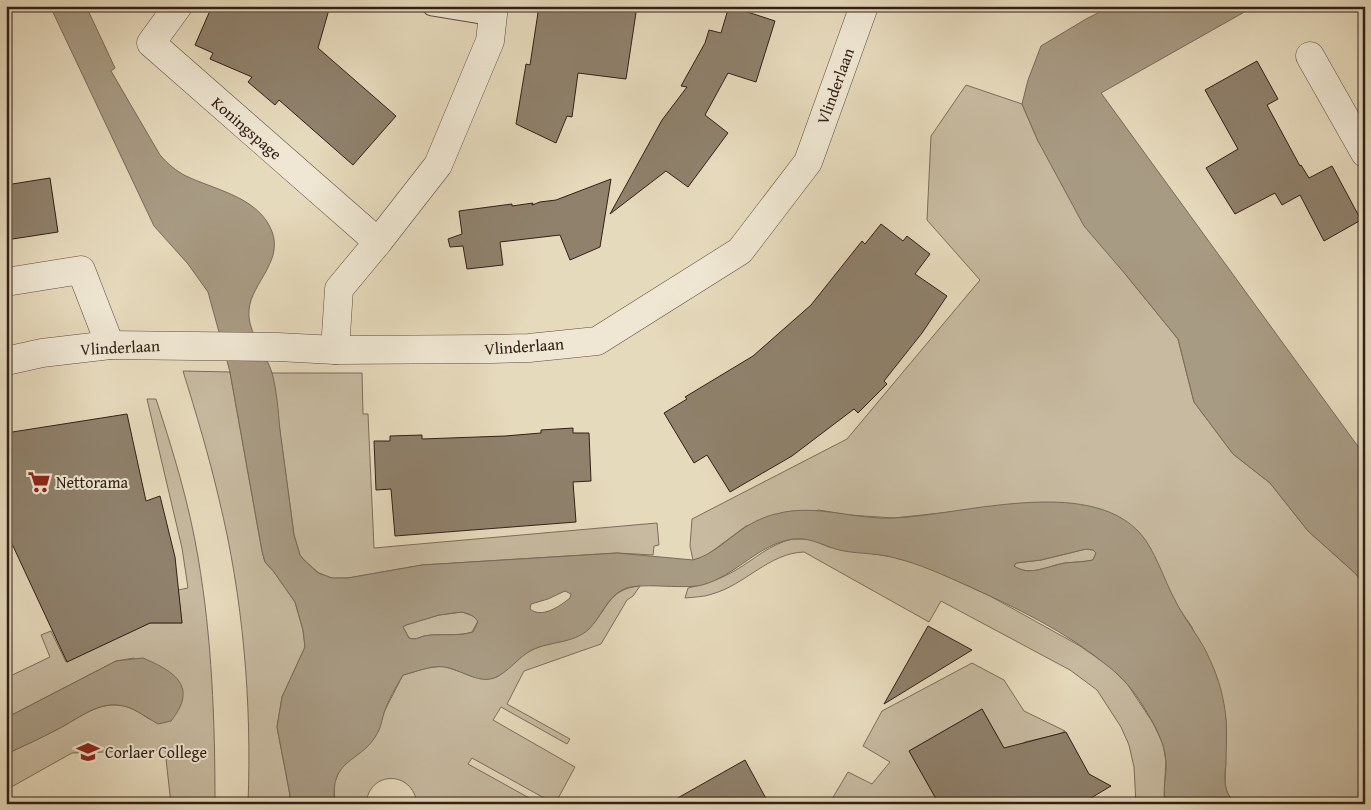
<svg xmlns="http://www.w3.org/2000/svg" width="1371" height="810" font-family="'Gentium Book Plus',serif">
  <rect width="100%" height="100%" fill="#e6dabc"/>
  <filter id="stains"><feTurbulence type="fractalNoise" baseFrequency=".004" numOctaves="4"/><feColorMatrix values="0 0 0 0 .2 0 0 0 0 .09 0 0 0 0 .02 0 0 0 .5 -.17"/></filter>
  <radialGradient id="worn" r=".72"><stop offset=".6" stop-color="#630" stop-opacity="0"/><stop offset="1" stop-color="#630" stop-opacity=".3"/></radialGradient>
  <g fill="#c7baa0" stroke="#7c6d5b">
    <path d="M 966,85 L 1022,104 L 1038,141 L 1126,275 L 1178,339 L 1194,402 L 1233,454 L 1270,483 L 1308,531 L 1356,574 L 1365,587 L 1365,804 L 1236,804 C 1230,798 1226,792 1225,783 L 1226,720 L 1192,627 L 1178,607 L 1139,532 L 1132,527 L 1034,503 L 894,518 L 848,515 L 819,510 L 746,526 L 703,558 L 693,560 L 690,546 L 692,519 L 847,439 L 980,280 L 927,220 L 931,136 Z"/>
    <path d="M 183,371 L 230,372 L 262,551 L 265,562 L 274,572 L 295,602 L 303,630 L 305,647 L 282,697 L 277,727 L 290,795 L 288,804 L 248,804 C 252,702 243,597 219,499 C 209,456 196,413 183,371 Z"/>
    <path d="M 272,373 L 362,373 L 363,414 L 368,414 L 374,548 L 657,523 L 659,545 L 654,546 L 653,555 L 617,553 L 422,565 L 348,578 L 332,578 L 319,573 L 304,560 L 300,555 L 294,535 Z"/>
    <path d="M 147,399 L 156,399 C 173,451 189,503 198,557 C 212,639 215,721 215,804 L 171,804 L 165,750 L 72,753 L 6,790 L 6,754 C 24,746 41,738 58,729 C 76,720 96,703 118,705 C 130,706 139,712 149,719 L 134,658 L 116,661 L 6,718 L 6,678 L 50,657 L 41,635 L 51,631 L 66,662 L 150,623 L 182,623 L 178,590 L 188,588 L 182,548 Z"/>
    <path d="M 792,539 L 810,539 L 829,547 L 894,557 L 927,567 L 990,596 L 1080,646 L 1110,667 L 1128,685 L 1153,723 L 1163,744 L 1166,761 L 1164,795 L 1167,804 L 1136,804 L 1134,767 L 1129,745 L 1121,727 L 1097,690 L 1070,670 L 941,601 L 929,622 L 804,552 C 769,553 745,585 712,594 C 704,597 694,597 685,598 L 688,588 C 706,584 721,579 736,570 C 756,558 769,545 792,539 Z"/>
    <path d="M 1086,549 L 1093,550 L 1096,553 L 1093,560 C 1084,562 1074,562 1065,563 C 1047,566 1030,577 1014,566 L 1016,563 L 1041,560 Z"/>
    <path d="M 640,586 L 633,596 L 627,600 L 601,644 L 524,671 L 507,704 L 570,739 L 567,744 L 501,707 L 493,720 L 575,767 L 555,804 L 472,758 L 468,764 L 540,804 L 417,804 C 413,770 369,770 366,804 L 335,804 L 334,784 L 340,769 L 378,732 L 384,712 L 403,675 L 427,668 L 443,666 L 470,675 L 497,677 C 508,667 520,655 534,649 C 551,641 570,643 585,631 C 608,614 605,589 640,586 Z"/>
    <path d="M 462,612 L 473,616 L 478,621 L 472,632 C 457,637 440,633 424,636 C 418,638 415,640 409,638 L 403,627 L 406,625 L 439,615 Z"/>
    <path d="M 972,663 L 1004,680 L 1024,711 L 1065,731 L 1059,734 L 1025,742 L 1000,762 L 1001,743 L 982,709 L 909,751 L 938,802 L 932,804 L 829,804 L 848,772 L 872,784 L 890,762 L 863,746 L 882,711 Z"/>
  </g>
  <g fill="#a89b84" stroke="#786a58" fill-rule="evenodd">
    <path d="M 50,6 L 86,6 L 115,68 L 111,71 L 160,155 C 168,164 176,171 186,176 C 213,189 253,196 269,225 C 288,259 251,282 249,310 C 247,332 266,353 272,373 C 277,391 278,411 280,430 C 285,465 289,500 294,535 L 300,555 L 304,560 L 318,573 L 332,578 L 348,578 L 422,565 L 617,553 L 693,560 C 712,555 728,539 744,528 C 753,522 766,516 776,514 C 815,503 854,520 894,518 C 963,515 1086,476 1139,532 C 1155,549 1164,580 1175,600 C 1185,621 1201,638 1210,660 C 1219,679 1224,698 1226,719 C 1227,734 1226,750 1226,765 C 1225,772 1224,781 1226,788 C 1227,794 1231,799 1236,804 L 1167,804 C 1161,790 1167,776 1166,762 C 1165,742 1153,722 1143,706 C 1134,691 1122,677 1109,667 C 1067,632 1015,607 966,585 C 943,575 920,564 895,558 C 878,553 861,554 844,551 C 826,548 813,537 794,539 C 759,543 736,576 702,585 C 681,590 637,581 622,590 C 607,598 601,617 589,629 C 573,644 550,641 532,650 C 518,657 508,673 494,678 C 478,684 460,669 444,667 C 431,665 416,672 403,675 C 396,687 388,700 384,713 C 382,719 381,727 378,732 C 363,763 328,757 335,804 L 288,804 L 290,795 L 277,727 L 282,697 L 305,647 L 303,630 L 295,602 L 274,572 L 265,562 L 262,551 L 230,372 L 208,292 L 188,264 L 154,226 ZM 1086,549 L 1093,550 L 1096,553 L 1093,560 C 1084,562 1074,562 1065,563 C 1047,566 1030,577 1014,566 L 1016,563 L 1041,560 ZM 565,591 L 571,594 L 570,598 C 560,606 542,619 530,609 L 531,604 L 548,599 ZM 462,612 C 469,614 474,615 478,622 L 473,632 C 457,637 440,633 424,636 C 418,638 415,640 409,638 L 403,627 L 406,625 L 439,615 Z"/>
    <path d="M 1112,6 L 1255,6 L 1101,93 L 1365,456 L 1365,587 L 1356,574 L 1308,531 L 1270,483 L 1233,454 L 1194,402 L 1178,339 L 1126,275 L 1084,226 L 1038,141 L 1022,104 L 1028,80 L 1041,46 L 1086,19 Z"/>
    <path d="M 143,658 C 176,672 198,687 171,721 L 158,724 C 145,717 133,706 117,705 C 96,703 76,720 58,729 C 41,738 24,746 6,754 L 6,718 L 116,661 Z"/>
  </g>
  <g fill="#8f816c" stroke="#312016">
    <path d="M 212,6 L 330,6 L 318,48 L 396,116 L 353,165 L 279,100 L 275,105 L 248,82 L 252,77 L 210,59 L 213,53 L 195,45 Z"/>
    <path d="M 539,6 L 637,6 L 626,79 L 578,73 L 572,117 L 567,116 L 556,143 L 516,124 L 526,64 L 530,65 Z"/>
    <path d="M 729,6 L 775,21 L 756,82 L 728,73 L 705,115 L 728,133 L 688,187 L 666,171 L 610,214 L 662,120 L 687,87 L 681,86 L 705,43 L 709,30 L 721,33 Z"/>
    <path d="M 1257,61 L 1278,99 L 1267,105 L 1300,166 L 1301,165 L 1309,178 L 1332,166 L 1361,220 L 1324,241 L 1300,195 L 1282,205 L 1275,193 L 1235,214 L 1206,168 L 1238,149 L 1205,90 Z"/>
    <path d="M 50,178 L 58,232 L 6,240 L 6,185 Z"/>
    <path d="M 611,179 L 600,247 L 570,260 L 560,235 L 500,242 L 503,265 L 467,269 L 463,246 L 450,247 L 448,239 L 462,234 L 459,211 L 512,204 L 512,206 L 533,203 L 532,205 L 540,202 L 556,200 Z"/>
    <path d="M 881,224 L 903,241 L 907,236 L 930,254 L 915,274 L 947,296 L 922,333 L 884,381 L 887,384 L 858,413 L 854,409 L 792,456 L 730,492 L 707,455 L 694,463 L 664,413 L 687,399 L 685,397 L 753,356 L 811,305 L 862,241 L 865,244 Z"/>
    <path d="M 127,414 L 146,501 L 160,496 L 175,557 L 182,623 L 150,623 L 67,662 L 6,531 L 6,433 Z"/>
    <path d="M 573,428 L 573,433 L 589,433 L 591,481 L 573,482 L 576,522 L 395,536 L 391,489 L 376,490 L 374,441 L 390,441 L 390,436 L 422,435 L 422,439 L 505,436 L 541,433 L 541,430 Z"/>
    <path d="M 928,626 L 972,650 L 884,704 Z"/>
    <path d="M 982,709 L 1004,748 L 1066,732 L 1089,774 L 1111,786 L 1081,804 L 939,804 L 909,751 Z"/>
    <path d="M 745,760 L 769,804 L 667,804 Z"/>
  </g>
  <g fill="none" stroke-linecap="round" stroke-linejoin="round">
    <defs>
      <path id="service" d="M 432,6 L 493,16"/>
      <g id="minor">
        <path d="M 178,6 L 151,43 L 378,242 L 438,165 L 490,41 L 494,6"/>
        <path d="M 1310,56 L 1365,153"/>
        <path d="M 6,282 L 81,270 L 110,345"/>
        <path d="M 335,350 L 339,289 L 378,242"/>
      </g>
      <path id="tertiary" d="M 6,361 L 42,353 L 110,345 L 278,347 L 335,350 L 491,349 L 529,348 L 597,341 L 740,251 L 808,162 L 864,6"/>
    </defs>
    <use href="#service" stroke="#5e4e40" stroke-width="21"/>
    <use href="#minor" stroke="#5e4e40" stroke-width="29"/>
    <use href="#tertiary" stroke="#5e4e40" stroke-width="29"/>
    <use href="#service" stroke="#efe7d3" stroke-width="19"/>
    <use href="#minor" stroke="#efe7d3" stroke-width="28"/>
    <use href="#tertiary" stroke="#efe7d3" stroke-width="28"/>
  </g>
  <defs>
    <symbol id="supermarket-bare" viewBox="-9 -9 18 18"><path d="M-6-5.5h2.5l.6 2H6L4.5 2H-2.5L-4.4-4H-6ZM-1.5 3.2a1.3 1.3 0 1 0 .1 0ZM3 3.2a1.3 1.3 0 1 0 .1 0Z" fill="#8f2418" stroke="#efe7d3" stroke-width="2.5" paint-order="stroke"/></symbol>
    <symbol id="school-bare" viewBox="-9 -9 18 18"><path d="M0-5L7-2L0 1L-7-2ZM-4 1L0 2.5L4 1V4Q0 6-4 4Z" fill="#8f2418" stroke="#efe7d3" stroke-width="2.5" paint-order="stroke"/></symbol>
  </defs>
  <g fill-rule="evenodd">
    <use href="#supermarket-bare" x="23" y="466" width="32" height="32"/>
    <use href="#school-bare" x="72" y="736" width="32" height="32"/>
  </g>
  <g text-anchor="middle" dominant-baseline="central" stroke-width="4" stroke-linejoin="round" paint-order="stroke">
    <g font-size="16" fill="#312016" stroke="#efe7d3">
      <text transform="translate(835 86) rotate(-70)">Vlinderlaan</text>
      <text transform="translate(247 128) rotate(41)">Koningspage</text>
      <text transform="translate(524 346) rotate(-4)">Vlinderlaan</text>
      <text transform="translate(120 347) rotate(-3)">Vlinderlaan</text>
    </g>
    <g font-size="16" fill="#312016" stroke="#efe7d3" text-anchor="start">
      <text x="56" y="482">Nettorama</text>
      <text x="105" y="752">Corlaer College</text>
    </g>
  </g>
  <rect width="1371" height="810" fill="none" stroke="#e6dabc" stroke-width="25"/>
  <rect x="8" y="8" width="1356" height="795" fill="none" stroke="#312016" stroke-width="2.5"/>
  <rect x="12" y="12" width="1346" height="785" fill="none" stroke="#312016"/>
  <rect width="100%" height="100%" filter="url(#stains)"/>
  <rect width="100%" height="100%" fill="url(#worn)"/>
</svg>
